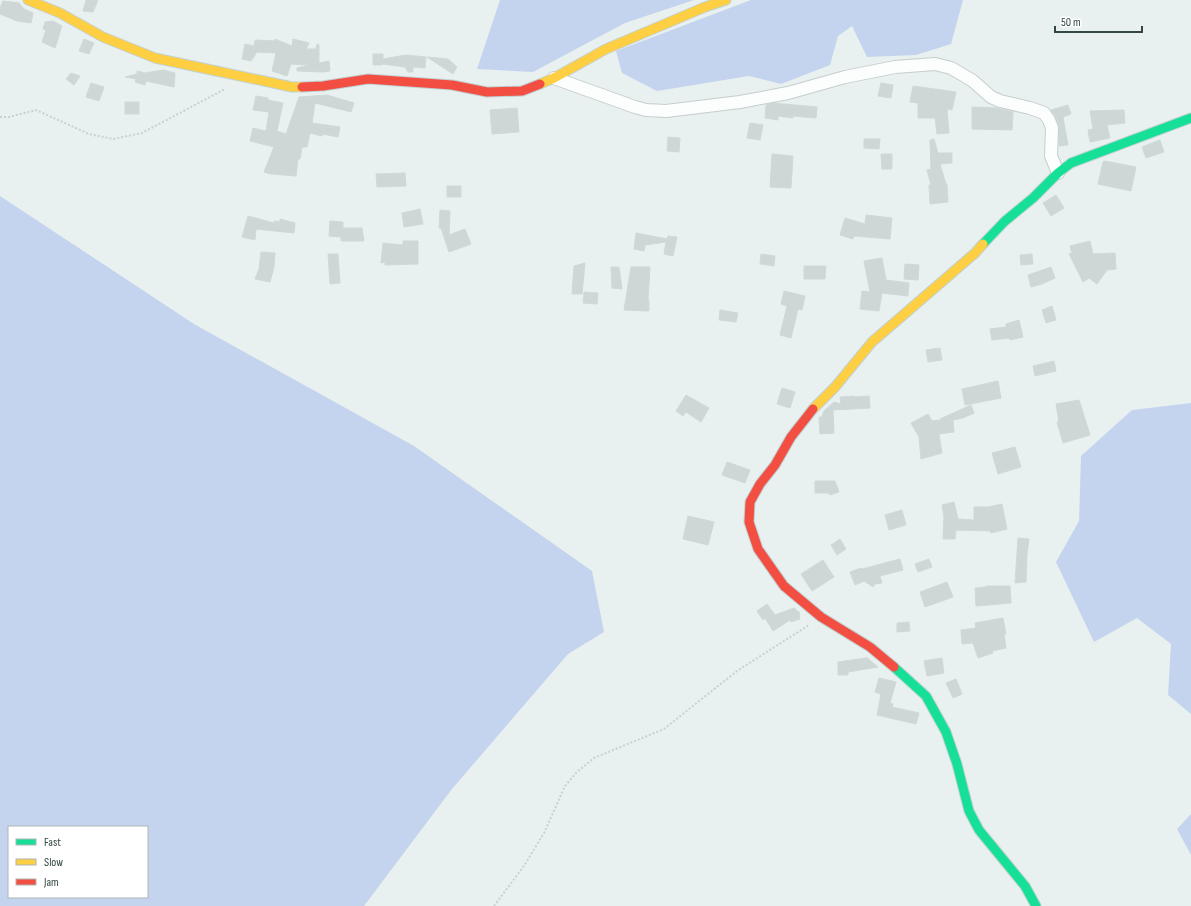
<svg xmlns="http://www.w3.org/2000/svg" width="1191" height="906" font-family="'Sofia Sans Condensed',sans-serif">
  <rect width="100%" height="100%" fill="#e8f0f0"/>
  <g fill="#c5d4ee" fill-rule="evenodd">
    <path d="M 500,0 L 694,0 L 625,23 L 533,72 L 477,69 Z"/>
    <path d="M 751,0 L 963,0 L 951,44 L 916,55 L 867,57 L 852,26 L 838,36 L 830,65 L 781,84 L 749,76 L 657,91 L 622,73 L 616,51 Z"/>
    <path d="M 0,196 L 194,324 L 414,446 L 592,571 L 604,632 L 568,654 L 452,789 L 364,906 L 0,906 ZM 9,827 L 147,827 L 147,897 L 9,897 Z"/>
    <path d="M 1191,403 L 1191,714 L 1168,695 L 1171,644 L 1137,618 L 1094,642 L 1056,562 L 1079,521 L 1081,456 L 1132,410 Z"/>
    <path d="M 1191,814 L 1191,855 L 1177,829 Z"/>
  </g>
  <g fill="#cdd7d6" stroke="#ced9d8">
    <path d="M 86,0 L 98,0 L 93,12 L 83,11 Z"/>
    <path d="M 3,1 L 19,3 L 24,9 L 33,13 L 31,23 L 17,21 L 0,14 L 0,8 Z"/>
    <path d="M 53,21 L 62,26 L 55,48 L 42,42 L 46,30 L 43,29 L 45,22 Z"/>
    <path d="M 84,39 L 94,43 L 89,54 L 79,51 Z"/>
    <path d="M 275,39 L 292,46 L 293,39 L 309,43 L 306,49 L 316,49 L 317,44 L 319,45 L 319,63 L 329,61 L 330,71 L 323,72 L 297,71 L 297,68 L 309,65 L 291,64 L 287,76 L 272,71 L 276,53 L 257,52 L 251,61 L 242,59 L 245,44 L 254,46 L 255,40 L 275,41 Z"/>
    <path d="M 373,54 L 383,54 L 383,59 L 406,55 L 426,57 L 425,68 L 413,67 L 413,72 L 408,72 L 405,67 L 382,64 L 382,65 L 373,65 Z"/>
    <path d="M 427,57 L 448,59 L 457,67 L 453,74 Z"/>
    <path d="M 163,70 L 175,73 L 174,87 L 146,81 L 145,85 L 135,82 L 136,79 L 125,77 L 137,74 L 137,71 L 145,73 Z"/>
    <path d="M 71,73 L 80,76 L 74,85 L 66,79 Z"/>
    <path d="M 91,83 L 104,87 L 99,101 L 86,97 Z"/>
    <path d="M 881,83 L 893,85 L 891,98 L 878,96 Z"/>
    <path d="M 913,86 L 956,92 L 952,110 L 947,109 L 949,133 L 937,134 L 935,118 L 918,118 L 918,103 L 910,102 Z"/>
    <path d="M 327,95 L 354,103 L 351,112 L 315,103 L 312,123 L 340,127 L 338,137 L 323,134 L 322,136 L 310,133 L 307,147 L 302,147 L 300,159 L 298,159 L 296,176 L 271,174 L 264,172 L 274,147 L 250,141 L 253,128 L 266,131 L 269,112 L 253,110 L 256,96 L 268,98 L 268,100 L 283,103 L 277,131 L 286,134 L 299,97 Z"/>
    <rect x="125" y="102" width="14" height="12"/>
    <path d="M 773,103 L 817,107 L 816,118 L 793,116 L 793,118 L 778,116 L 778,120 L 765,118 L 766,105 Z"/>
    <path d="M 1068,105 L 1071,114 L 1063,117 L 1068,145 L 1059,146 L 1059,126 L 1056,117 L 1051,110 Z"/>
    <path d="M 972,107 L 996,108 L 1013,112 L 1012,130 L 972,129 Z"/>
    <path d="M 517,108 L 519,132 L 492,134 L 490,110 Z"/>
    <path d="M 1124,110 L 1125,123 L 1107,125 L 1110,138 L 1090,142 L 1088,130 L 1093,129 L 1090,111 Z"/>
    <path d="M 750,123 L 763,125 L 760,140 L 747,138 Z"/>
    <path d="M 668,137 L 680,138 L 679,152 L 667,151 Z"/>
    <path d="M 864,139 L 880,139 L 879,149 L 864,148 Z"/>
    <path d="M 934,139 L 938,153 L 952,153 L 952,163 L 940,164 L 946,184 L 947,184 L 948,202 L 930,204 L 929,185 L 931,185 L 927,170 L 931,169 L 930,140 Z"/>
    <path d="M 1160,140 L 1164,152 L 1146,158 L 1142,147 Z"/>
    <path d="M 772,154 L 793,156 L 791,188 L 770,187 Z"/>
    <path d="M 881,154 L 892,154 L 892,169 L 882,169 Z"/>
    <path d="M 1105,161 L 1136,167 L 1131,191 L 1098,184 L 1103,162 Z"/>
    <path d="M 405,173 L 406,186 L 377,187 L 376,174 Z"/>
    <rect x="447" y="186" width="14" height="11"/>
    <path d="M 1056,195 L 1064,208 L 1051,216 L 1043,203 Z"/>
    <path d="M 420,209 L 423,224 L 404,227 L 402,213 Z"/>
    <path d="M 440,210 L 450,211 L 449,235 L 465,229 L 471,244 L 449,252 L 441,228 L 439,228 Z"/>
    <path d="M 866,215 L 892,218 L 890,239 L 854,236 L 853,239 L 840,235 L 845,218 L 865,224 Z"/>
    <path d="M 248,216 L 274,223 L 274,221 L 280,222 L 280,219 L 295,223 L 294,233 L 256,229 L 255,240 L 242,237 Z"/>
    <path d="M 330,221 L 343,222 L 343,228 L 362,228 L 364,241 L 341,241 L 341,237 L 329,236 Z"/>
    <path d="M 636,233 L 667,239 L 668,236 L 677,237 L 673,256 L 664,254 L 666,242 L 645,245 L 644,251 L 634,249 Z"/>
    <path d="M 403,241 L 418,241 L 418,264 L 385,265 L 385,262 L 381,263 L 383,243 L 403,245 Z"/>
    <path d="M 1090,241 L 1093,254 L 1115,253 L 1116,269 L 1107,270 L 1097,284 L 1089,278 L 1083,282 L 1069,254 L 1072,253 L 1070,246 Z"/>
    <path d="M 261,252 L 275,253 L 274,267 L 270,282 L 255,279 L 259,269 Z"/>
    <path d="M 328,254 L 338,254 L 340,283 L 330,284 Z"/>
    <path d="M 761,254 L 775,256 L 774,266 L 760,264 Z"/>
    <path d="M 1032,254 L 1033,264 L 1021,265 L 1020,255 Z"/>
    <path d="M 882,258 L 886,280 L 909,283 L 908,296 L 882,293 L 879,311 L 860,309 L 862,291 L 870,292 L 864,261 Z"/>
    <path d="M 585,263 L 582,294 L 572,294 L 574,266 Z"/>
    <path d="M 905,264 L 919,265 L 918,280 L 904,279 Z"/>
    <path d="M 804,266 L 826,266 L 825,279 L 804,279 Z"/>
    <path d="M 611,267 L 619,267 L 622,289 L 612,288 Z"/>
    <path d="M 631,267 L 650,267 L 648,300 L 649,300 L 649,311 L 624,310 Z"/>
    <path d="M 1051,267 L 1055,278 L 1042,284 L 1031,287 L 1028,275 Z"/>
    <path d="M 784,291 L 805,296 L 802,310 L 798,309 L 791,338 L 780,335 L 787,306 L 781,304 Z"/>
    <path d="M 584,292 L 598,293 L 597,304 L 583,303 Z"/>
    <path d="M 1052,306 L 1056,320 L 1046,323 L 1042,310 Z"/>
    <path d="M 720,310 L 738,313 L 736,322 L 719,320 Z"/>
    <path d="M 1019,320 L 1023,337 L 1010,340 L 1009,338 L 992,340 L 990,329 L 1006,327 L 1006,324 Z"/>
    <path d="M 940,348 L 942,360 L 928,362 L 926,350 Z"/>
    <path d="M 1054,361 L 1056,371 L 1035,376 L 1033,366 Z"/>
    <path d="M 998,381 L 1001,398 L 965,405 L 962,389 Z"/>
    <path d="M 782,388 L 795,392 L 790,408 L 777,404 Z"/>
    <path d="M 686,395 L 709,408 L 701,422 L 686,412 L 683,416 L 676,411 Z"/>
    <path d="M 854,396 L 854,397 L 869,396 L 870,408 L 833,410 L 834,433 L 820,434 L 819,417 L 822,417 L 824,411 L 834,402 L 841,404 L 840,397 Z"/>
    <path d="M 1079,400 L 1090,435 L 1063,443 L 1057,422 L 1059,422 L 1056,404 Z"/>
    <path d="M 971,405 L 974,413 L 963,418 L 953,420 L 954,432 L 939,434 L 942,453 L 921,459 L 919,437 L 911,423 L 928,414 L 932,421 L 941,420 L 940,419 Z"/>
    <path d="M 1015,447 L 1021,467 L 998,474 L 992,453 Z"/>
    <path d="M 727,462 L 750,470 L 745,483 L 722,475 Z"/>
    <path d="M 815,481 L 835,481 L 839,492 L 830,495 L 829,493 L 815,493 Z"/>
    <path d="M 954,502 L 958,519 L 974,520 L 974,507 L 988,507 L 1002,504 L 1007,529 L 991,533 L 990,531 L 956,530 L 955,539 L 943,539 L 944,517 L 942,505 Z"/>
    <path d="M 902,510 L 906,525 L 889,530 L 885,515 Z"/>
    <path d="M 688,516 L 714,522 L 708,545 L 683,539 Z"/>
    <path d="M 1018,538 L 1029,539 L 1027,554 L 1026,582 L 1015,583 Z"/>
    <path d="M 840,539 L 846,549 L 837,555 L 831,545 Z"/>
    <path d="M 900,559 L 903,570 L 880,576 L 882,583 L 875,584 L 873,587 L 864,581 L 855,585 L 850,572 L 861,568 L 862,569 Z"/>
    <path d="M 929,559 L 932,567 L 918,572 L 915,564 Z"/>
    <path d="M 823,560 L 834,577 L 812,591 L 801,574 Z"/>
    <path d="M 947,582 L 953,597 L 925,607 L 920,592 Z"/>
    <path d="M 986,586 L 1010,586 L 1011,603 L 976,606 L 975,588 L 986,587 Z"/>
    <path d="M 767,604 L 775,615 L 794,608 L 800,613 L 799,614 L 800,619 L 791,622 L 790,620 L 773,631 L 765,618 L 763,620 L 757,611 Z"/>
    <path d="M 1003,618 L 1006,634 L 1004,634 L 1006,648 L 992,651 L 993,653 L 978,658 L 973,643 L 962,644 L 961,630 L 976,628 L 975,623 Z"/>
    <path d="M 909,622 L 910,631 L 897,632 L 897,623 Z"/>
    <path d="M 866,657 L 878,667 L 848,672 L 848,675 L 838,675 L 838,662 L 866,658 Z"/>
    <path d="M 942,658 L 944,673 L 927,676 L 924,661 Z"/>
    <path d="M 879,678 L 896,682 L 890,703 L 893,704 L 892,707 L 919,713 L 916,724 L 877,715 L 881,694 L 875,692 Z"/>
    <path d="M 956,679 L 962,694 L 953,698 L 946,683 Z"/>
  </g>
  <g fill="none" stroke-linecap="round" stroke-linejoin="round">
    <defs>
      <path id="street" d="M 554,78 L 635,107 L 646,110 L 666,111 L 740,102 L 788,93 L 845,77 L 895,67 L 935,64 L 951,68 L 963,75 L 973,81 L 991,97 L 1000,101 L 1030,108 L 1044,113 L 1049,120 L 1052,128 L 1051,156 L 1058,173"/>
      <g id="fast">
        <path d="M 983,244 L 1005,221 L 1033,198 L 1058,173 L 1071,163 L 1191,118"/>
        <path d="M 894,667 L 926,696 L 946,732 L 957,764 L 969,811 L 979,830 L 1025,886 L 1036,906"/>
      </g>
      <g id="slow">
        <path d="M 28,0 L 60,13 L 103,37 L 155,58 L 292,87 L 302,87"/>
        <path d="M 540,84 L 554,78 L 606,49 L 705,7 L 726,0"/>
        <path d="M 813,409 L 835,387 L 872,342 L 975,253 L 983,244"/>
      </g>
      <g id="jam">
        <path d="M 302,87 L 323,86 L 368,79 L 452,85 L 487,92 L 522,91 L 540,84"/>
        <path d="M 813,409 L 791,437 L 775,465 L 760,484 L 750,502 L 749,522 L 758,549 L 784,586 L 821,617 L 870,647 L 894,667"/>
      </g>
    </defs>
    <use href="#street" stroke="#c5cecd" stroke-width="14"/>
    <use href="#fast" stroke="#c0d1d1" stroke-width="11"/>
    <use href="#slow" stroke="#c0d1d1" stroke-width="11"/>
    <use href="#jam" stroke="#c0d1d1" stroke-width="11"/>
    <g stroke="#c9d1d0" stroke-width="2" stroke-dasharray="2 2" stroke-linecap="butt">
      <path d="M 0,117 L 9,117 L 36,110 L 89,134 L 113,139 L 142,133 L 225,89"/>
      <path d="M 494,906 L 524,866 L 544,833 L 565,786 L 577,772 L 594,758 L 664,729 L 737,671 L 809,625"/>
    </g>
    <use href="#street" stroke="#fcfdfd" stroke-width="12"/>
    <use href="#fast" stroke="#16e098" stroke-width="9"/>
    <use href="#slow" stroke="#ffcf43" stroke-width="9"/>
    <use href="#jam" stroke="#f24e42" stroke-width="9"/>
  </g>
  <rect x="8" y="826" width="140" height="72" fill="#ffffff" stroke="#aeb5b4"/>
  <rect x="16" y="839" width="20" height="6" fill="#16e098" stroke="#aeb5b4"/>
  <text x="44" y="846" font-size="12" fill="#344644">Fast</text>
  <rect x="16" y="859" width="20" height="6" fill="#ffcf43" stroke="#aeb5b4"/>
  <text x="44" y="866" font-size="12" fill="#344644">Slow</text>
  <rect x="16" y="879" width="20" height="6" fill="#f24e42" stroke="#aeb5b4"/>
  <text x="44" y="886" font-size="12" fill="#344644">Jam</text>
  <path d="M1055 26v6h87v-6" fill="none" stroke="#344644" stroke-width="2"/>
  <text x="1061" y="26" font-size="12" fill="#344644" stroke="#ffffff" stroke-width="3" paint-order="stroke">50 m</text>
</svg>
